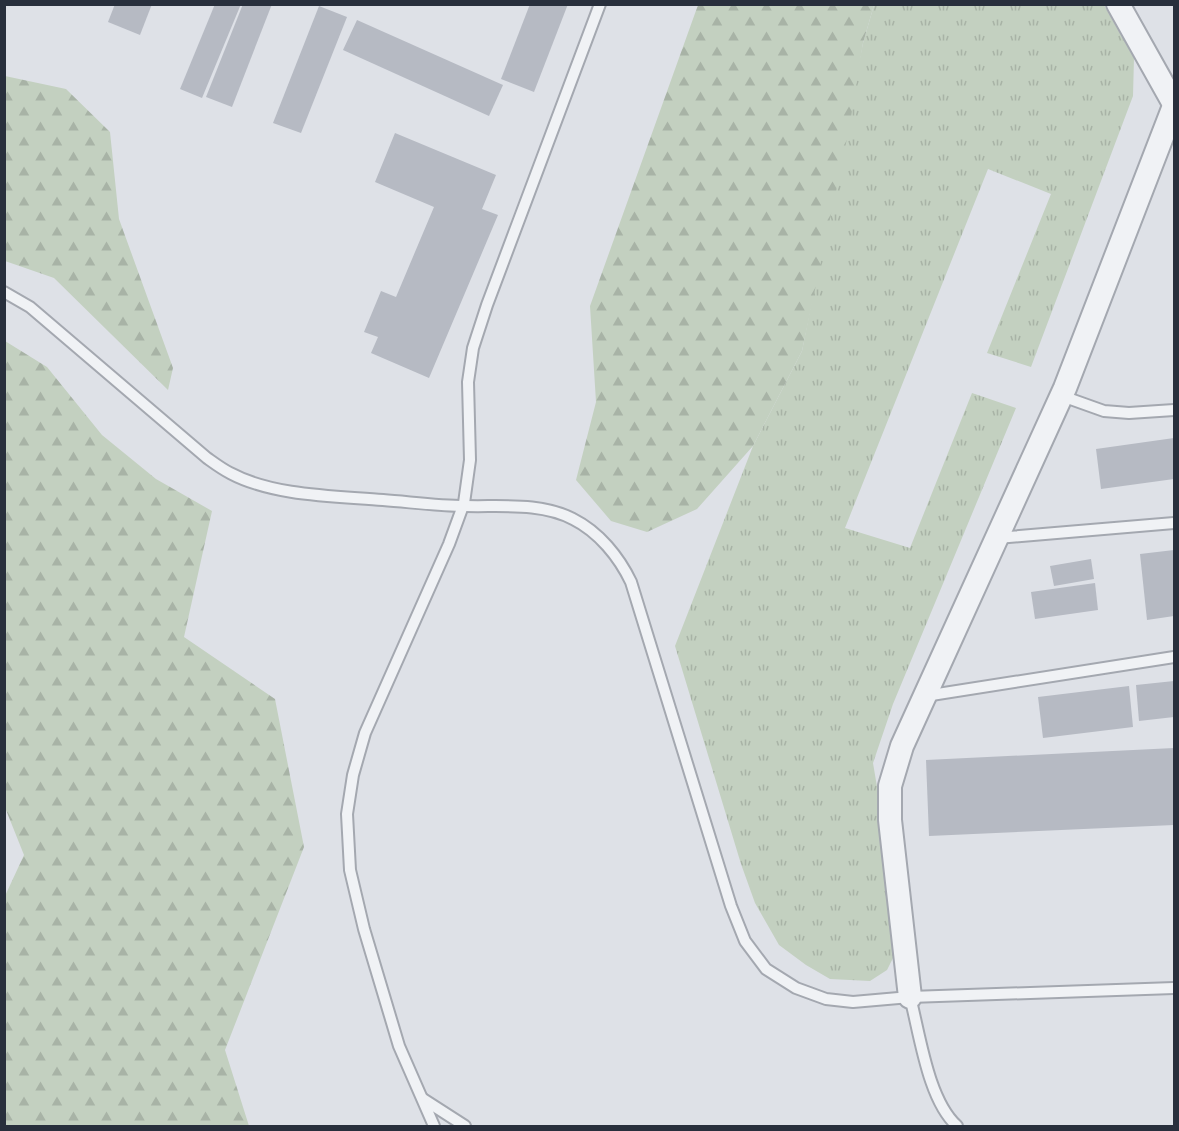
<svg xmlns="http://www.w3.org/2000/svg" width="1179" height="1131" font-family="Lato,sans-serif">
  <defs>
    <pattern id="grass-tufts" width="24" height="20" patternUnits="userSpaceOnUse" patternTransform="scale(1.5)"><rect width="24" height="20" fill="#c3d0c0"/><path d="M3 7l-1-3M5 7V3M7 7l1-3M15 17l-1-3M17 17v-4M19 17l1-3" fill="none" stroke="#a8b3a6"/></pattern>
    <pattern id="forest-firs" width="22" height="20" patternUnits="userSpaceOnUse" patternTransform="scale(1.5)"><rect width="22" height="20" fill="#c3d0c0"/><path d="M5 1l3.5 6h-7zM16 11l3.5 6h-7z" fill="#a8b3a6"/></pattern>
  </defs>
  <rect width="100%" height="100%" fill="#dee1e7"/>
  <path fill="url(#grass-tufts)" d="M 874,5 L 1104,5 L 1134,58 L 1133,96 L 1031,367 L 987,353 L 1051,194 L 988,169 L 845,528 L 910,548 L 972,393 L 1016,408 L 893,704 L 873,763 L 887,846 L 894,922 L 894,956 L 887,970 L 870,981 L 830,979 L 806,965 L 779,945 L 755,903 L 741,864 L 675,646 L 753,446 L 802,351 L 863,43 Z"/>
  <g fill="url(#forest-firs)">
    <path d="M 698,5 L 874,5 L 863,43 L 849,129 L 802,351 L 753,446 L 697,509 L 647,532 L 611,521 L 576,480 L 596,402 L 590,306 Z"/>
    <path d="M 5,76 L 66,89 L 110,132 L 119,219 L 173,368 L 168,390 L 54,278 L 5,261 Z"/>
    <path d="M 5,341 L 47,367 L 102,435 L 156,479 L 212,511 L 184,637 L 275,699 L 304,847 L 225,1050 L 249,1126 L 5,1126 L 5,896 L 24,855 L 4,805 Z"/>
  </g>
  <g fill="#b6bac3">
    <path d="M 115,4 L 152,4 L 140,35 L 108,22 Z"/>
    <path d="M 215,4 L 241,4 L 202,98 L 180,89 Z"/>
    <path d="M 243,4 L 272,4 L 232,107 L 206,97 Z"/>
    <path d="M 530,4 L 568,4 L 534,92 L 501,79 Z"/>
    <path d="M 319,6 L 347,17 L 301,133 L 273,123 Z"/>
    <path d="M 357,20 L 503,85 L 489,116 L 343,50 Z"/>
    <path d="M 395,133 L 496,175 L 482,209 L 498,215 L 429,378 L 371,353 L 378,337 L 364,332 L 381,291 L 396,297 L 434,207 L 375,182 Z"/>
    <path d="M 1174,438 L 1174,479 L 1101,489 L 1096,449 Z"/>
    <path d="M 1174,550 L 1174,616 L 1147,620 L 1140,554 Z"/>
    <path d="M 1091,559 L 1094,579 L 1054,586 L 1050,566 Z"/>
    <path d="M 1095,583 L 1098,610 L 1035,619 L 1031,592 Z"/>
    <path d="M 1174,681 L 1174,717 L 1139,721 L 1136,685 Z"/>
    <path d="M 1129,686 L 1133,727 L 1043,738 L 1038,697 Z"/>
    <path d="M 1174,748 L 1174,825 L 929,836 L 926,760 Z"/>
  </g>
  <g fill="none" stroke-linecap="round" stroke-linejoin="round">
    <defs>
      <g id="lane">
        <path d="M 4,292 L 30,307 L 207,458 C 214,463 222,469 230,473 C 273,496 334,496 383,500 C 410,502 438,506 465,506 C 500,507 541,502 573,519 C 599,532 619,557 631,582 L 731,906 L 745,941 L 766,969 L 796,988 L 826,999 L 853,1002 L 910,997 L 1174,988"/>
        <path d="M 1062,396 L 1104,411 L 1129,413 L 1174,410"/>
        <path d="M 997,538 L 1174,523"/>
        <path d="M 925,696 L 1174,657"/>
        <path d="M 910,997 C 920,1035 928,1100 957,1126"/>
        <path d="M 423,1099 L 465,1126"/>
        <path d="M 434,1126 L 399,1046 L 364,929 L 350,870 L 347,814 L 353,775 L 365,733 L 449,544 L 464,503 L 470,460 L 468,382 L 473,348 L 487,305 L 600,4"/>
      </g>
      <g id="street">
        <path d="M 1118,4 L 1174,104"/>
        <path d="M 910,997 L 890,820 L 890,786 L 902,746 L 1065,388 L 1174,106"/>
      </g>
    </defs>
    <use href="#lane" stroke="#a4a8b0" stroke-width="14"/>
    <use href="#street" stroke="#a4a8b0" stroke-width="26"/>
    <use href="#lane" stroke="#f0f2f5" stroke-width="10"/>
    <use href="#street" stroke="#f0f2f5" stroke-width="22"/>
  </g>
  <rect width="1179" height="1131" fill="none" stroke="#282f3c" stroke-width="12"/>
</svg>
